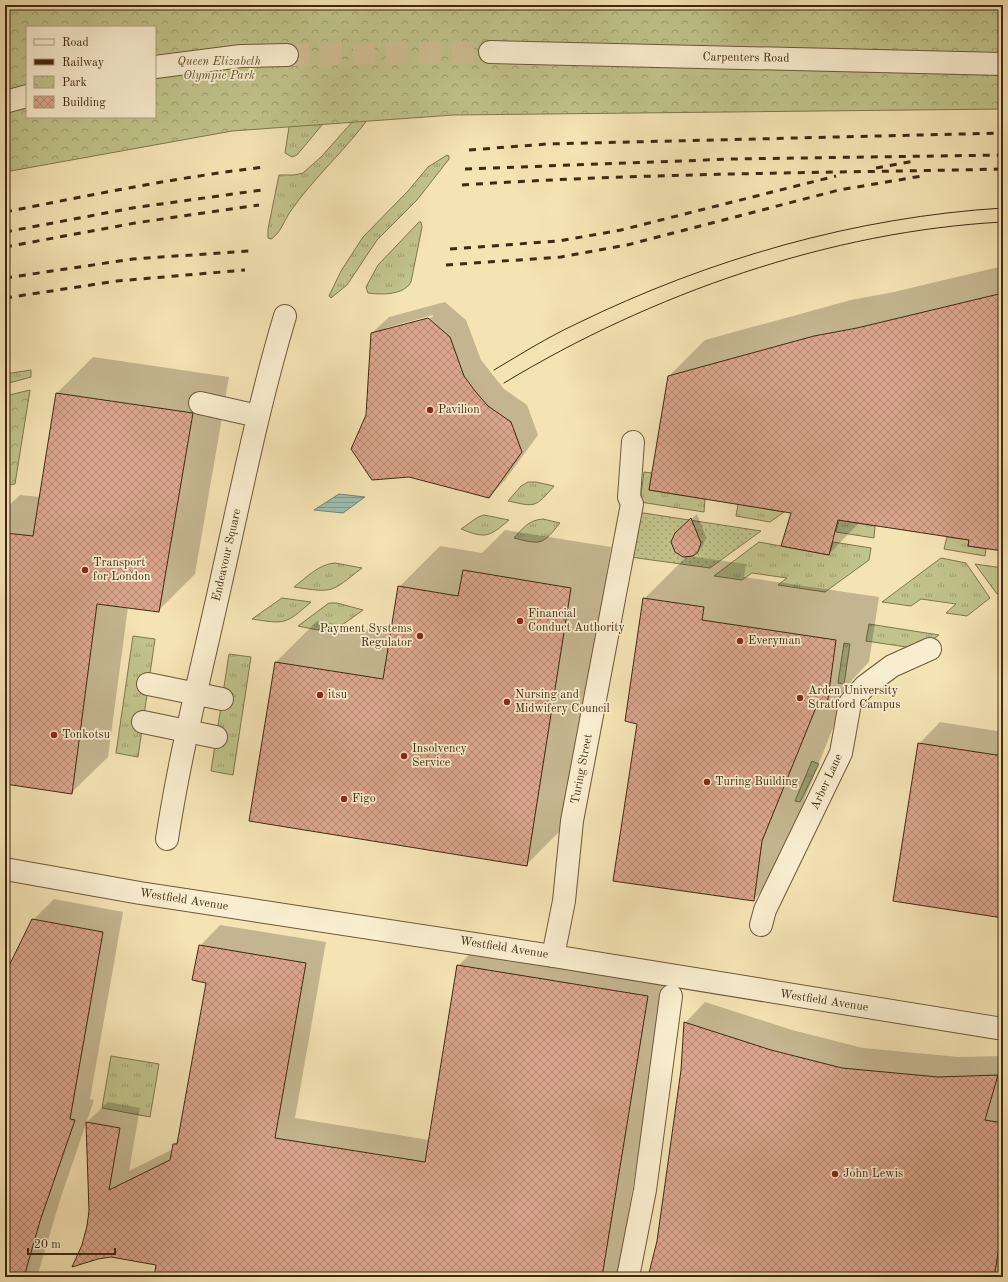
<svg xmlns="http://www.w3.org/2000/svg" width="1008" height="1282" font-family="'Old Standard TT',serif">
  <defs>
    <pattern id="grass-tufts" width="24" height="20" patternUnits="userSpaceOnUse"><rect width="24" height="20" fill="#c0c38a"/><path d="M3 7l-1-3M5 7V3M7 7l1-3M15 17l-1-3M17 17v-4M19 17l1-3" fill="none" stroke="#9e9e6f"/></pattern>
    <pattern id="park-crowns" width="20" height="18" patternUnits="userSpaceOnUse"><rect width="20" height="18" fill="#c0c38a"/><path d="M2 6a3 3 0 1 1 6 0M12 15a3 3 0 1 1 6 0" fill="none" stroke="#9e9e6f"/></pattern>
    <pattern id="garden-dots" width="8" height="8" patternUnits="userSpaceOnUse"><rect width="8" height="8" fill="#c0c38a"/><path d="M2 2h.1M6 6h.1" fill="none" stroke="#9e9e6f" stroke-width="1.8" stroke-linecap="round"/></pattern>
    <pattern id="water-rules" width="6" height="5" patternUnits="userSpaceOnUse"><rect width="6" height="5" fill="#9cbdb2"/><path d="M0 2.5h6" fill="none" stroke="#819a8f"/></pattern>
    <pattern id="building-cross-hatch" width="8" height="8" patternUnits="userSpaceOnUse"><rect width="8" height="8" fill="#daa58c"/><path d="M0 0l8 8M0 8l8-8" fill="none" stroke="#b28671"/></pattern>
  </defs>
  <rect width="100%" height="100%" fill="#f4e3b3"/>
  <filter id="stains"><feTurbulence type="fractalNoise" baseFrequency=".005" numOctaves="4"/><feColorMatrix values="0 0 0 0 .2 0 0 0 0 .09 0 0 0 0 .02 0 0 0 .5 -.17"/></filter>
  <radialGradient id="worn" r=".72"><stop offset=".6" stop-color="#630" stop-opacity="0"/><stop offset="1" stop-color="#630" stop-opacity=".3"/></radialGradient>
  <g fill="url(#grass-tufts)" stroke="#81764e">
    <path d="M 332,113 L 297,155 L 292,157 L 285,153 L 291,114 Z"/>
    <path d="M 371,115 C 346,150 314,177 290,212 C 284,221 280,234 271,239 L 268,238 L 268,229 L 279,175 L 294,175 L 303,173 L 321,157 L 353,121 Z"/>
    <path d="M 447,155 L 449,156 L 449,159 L 417,200 L 377,240 L 347,285 L 331,298 L 329,296 L 341,271 L 363,237 L 408,191 L 428,167 Z"/>
    <path d="M 419,222 L 421,222 L 422,227 L 411,282 C 404,295 382,295 368,293 L 366,287 L 378,265 Z"/>
    <path d="M 31,370 L 31,377 L 5,384 L 5,374 Z"/>
    <path d="M 644,472 L 652,473 L 649,490 L 705,499 L 704,512 L 640,502 Z"/>
    <path d="M 528,482 L 536,482 L 554,486 C 535,508 536,507 508,501 L 521,486 Z"/>
    <path d="M 738,504 L 784,512 L 770,522 L 736,516 Z"/>
    <path d="M 484,515 L 509,520 C 489,537 486,539 461,529 L 478,517 Z"/>
    <path d="M 543,519 L 560,523 C 542,545 542,545 514,538 C 523,528 529,520 543,519 Z"/>
    <path d="M 839,520 L 875,526 L 874,538 L 836,532 Z"/>
    <path d="M 947,537 L 969,540 L 968,546 L 986,549 L 985,556 L 944,549 Z"/>
    <path d="M 759,542 L 829,555 L 833,542 L 871,548 L 869,560 L 825,592 L 778,585 L 787,578 L 752,573 L 742,580 L 714,576 Z"/>
    <path d="M 941,558 L 966,563 L 990,598 L 967,616 L 946,613 L 956,604 L 921,599 L 911,606 L 882,602 Z"/>
    <path d="M 335,563 L 362,568 C 330,593 334,593 294,587 C 307,577 319,564 335,563 Z"/>
    <path d="M 975,564 L 1003,568 L 1003,590 L 997,594 Z"/>
    <path d="M 282,598 L 311,602 C 285,625 285,624 252,619 Z"/>
    <path d="M 329,603 L 337,603 L 363,610 C 332,632 335,634 298,626 Z"/>
    <path d="M 869,624 L 939,635 L 920,649 L 866,641 Z"/>
    <path d="M 133,636 L 155,639 L 138,757 L 116,753 Z"/>
    <path d="M 844,643 L 850,644 L 844,684 L 838,683 Z"/>
    <path d="M 229,654 L 251,657 L 233,775 L 211,771 Z"/>
    <path d="M 812,761 L 819,764 L 800,802 L 795,801 Z"/>
    <path d="M 111,1056 L 159,1064 L 150,1117 L 102,1108 Z"/>
  </g>
  <g fill="url(#park-crowns)" stroke="#81764e" fill-rule="evenodd">
    <path d="M 5,5 L 1003,5 L 1003,109 L 453,115 L 232,131 L 5,172 ZM 27,27 L 155,27 L 155,117 L 27,117 Z"/>
    <path d="M 30,390 L 15,484 L 5,486 L 5,396 Z"/>
  </g>
  <path fill="url(#garden-dots)" stroke="#81764e" d="M 637,512 L 761,531 L 710,568 L 630,557 Z"/>
  <path fill="url(#water-rules)" stroke="#788172" d="M 339,494 L 365,497 L 343,513 L 314,510 Z"/>
  <g fill="#0003" fill-rule="evenodd">
    <path d="M 1003,266 L 1003,550 L 970,539 L 860,522 L 829,554 L 669,376 L 705,340 L 851,300 L 894,292 Z"/>
    <path d="M 445,302 L 466,320 L 481,360 L 504,389 L 527,405 L 538,435 L 505,480 L 489,497 L 367,415 L 372,333 L 389,317 ZM 433,315 L 433,317 L 386,330 L 386,328 Z"/>
    <path d="M 93,357 L 229,377 L 195,574 L 158,611 L 128,607 L 108,757 L 71,793 L 5,783 L 5,509 L 20,495 L 40,497 L 57,393 Z"/>
    <path d="M 697,514 L 706,537 L 703,546 L 697,552 L 688,556 L 746,564 L 744,577 L 879,597 L 869,662 L 852,680 L 805,798 L 796,857 L 753,900 L 644,599 L 688,555 L 676,534 Z"/>
    <path d="M 505,530 L 611,547 L 567,824 L 526,865 L 276,662 L 317,621 L 391,633 L 399,587 L 440,546 L 482,553 Z"/>
    <path d="M 940,722 L 1003,732 L 1003,917 L 919,744 Z"/>
    <path d="M 54,899 L 123,912 L 90,1099 L 94,1100 L 60,1200 L 37,1277 L 5,1277 L 5,977 L 33,920 Z"/>
    <path d="M 220,925 L 326,942 L 295,1118 L 429,1140 L 458,966 L 479,945 L 668,975 L 618,1277 L 159,1277 L 158,1264 L 83,1245 L 88,1227 L 90,1211 L 87,1122 L 108,1102 L 140,1108 L 129,1171 L 173,1149 L 174,1144 L 179,1139 L 207,982 L 200,946 Z"/>
    <path d="M 705,1002 L 792,1030 L 863,1048 L 959,1057 L 1003,1056 L 1003,1277 L 649,1277 L 658,1241 L 682,1070 L 685,1023 Z"/>
  </g>
  <g fill="url(#building-cross-hatch)" stroke="#422811">
    <path d="M 1003,293 L 1003,551 L 968,546 L 969,540 L 838,520 L 829,555 L 781,546 L 791,513 L 649,490 L 668,376 L 814,336 L 857,328 Z"/>
    <path d="M 428,318 L 450,337 L 464,376 L 475,391 L 488,406 L 511,422 L 522,452 L 489,498 L 409,477 L 372,480 L 351,449 L 366,415 L 371,333 Z"/>
    <path d="M 56,393 L 193,413 L 159,612 L 97,604 L 72,794 L 5,784 L 5,533 L 33,536 Z"/>
    <path d="M 691,518 L 701,543 L 698,552 L 693,556 L 683,557 L 675,552 L 671,542 L 675,533 Z"/>
    <path d="M 463,570 L 571,588 L 527,866 L 249,821 L 275,662 L 383,679 L 398,586 L 458,596 Z"/>
    <path d="M 643,598 L 704,607 L 702,620 L 836,640 L 827,706 L 817,705 L 762,841 L 754,901 L 613,881 L 637,724 L 625,721 Z"/>
    <path d="M 918,743 L 1003,756 L 1003,918 L 893,901 Z"/>
    <path d="M 32,919 L 103,932 L 70,1119 L 75,1120 L 40,1221 L 24,1277 L 5,1277 L 5,974 Z"/>
    <path d="M 199,945 L 306,963 L 275,1138 L 425,1162 L 457,965 L 648,996 L 602,1277 L 154,1277 L 156,1265 L 111,1257 L 98,1259 L 72,1267 L 82,1245 L 87,1226 L 89,1211 L 86,1122 L 120,1128 L 109,1190 L 170,1160 L 173,1144 L 177,1144 L 206,983 L 192,980 Z"/>
    <path d="M 684,1022 L 771,1050 L 842,1068 L 938,1077 L 998,1075 L 985,1120 L 1003,1123 L 1003,1225 L 994,1277 L 648,1277 L 657,1241 L 681,1070 Z"/>
  </g>
  <g fill="none" stroke-linecap="round" stroke-linejoin="round">
    <path stroke="#d0be93" stroke-width="22" stroke-dasharray="22 11" stroke-linecap="butt" d="M 287,55 L 490,52"/>
    <defs>
      <g id="pedestrian">
        <path d="M 200,403 L 258,416"/>
        <path d="M 148,684 L 222,699"/>
        <path d="M 143,722 L 216,737"/>
        <path d="M 167,839 C 180,753 202,668 221,582 C 241,493 259,403 285,316"/>
        <path d="M 761,925 L 765,910 L 841,753 L 850,703 L 865,686 L 892,666 L 930,649"/>
        <path d="M 628,1277 L 645,1190 L 671,996"/>
      </g>
      <g id="minor">
        <path d="M 490,52 L 1003,64"/>
        <path d="M 155,67 L 241,56 L 287,55"/>
        <path d="M 5,102 L 27,96"/>
        <path d="M 553,956 L 564,901 L 572,821 L 632,504 L 629,497 L 633,442"/>
      </g>
      <path id="tertiary" d="M 5,869 L 140,893 L 553,956 L 1003,1029"/>
    </defs>
    <use href="#pedestrian" stroke="#6e573a" stroke-width="24"/>
    <use href="#minor" stroke="#6e573a" stroke-width="24"/>
    <use href="#tertiary" stroke="#6e573a" stroke-width="24"/>
    <use href="#pedestrian" stroke="#f8edce" stroke-width="22"/>
    <use href="#minor" stroke="#f8edce" stroke-width="22"/>
    <use href="#tertiary" stroke="#f8edce" stroke-width="22"/>
    <g stroke="#422811" stroke-width="1">
      <path d="M 494,370 C 521,354 548,337 576,324 C 709,259 855,217 1003,208"/>
      <path d="M 504,383 C 651,294 830,231 1003,222"/>
    </g>
    <g stroke="#422811" stroke-width="3" stroke-dasharray="7 7" stroke-linecap="butt">
      <path d="M 469,150 L 547,144 L 1003,133"/>
      <path d="M 876,168 L 915,161"/>
      <path d="M 465,169 L 733,159 L 1003,155"/>
      <path d="M 462,185 C 642,173 823,173 1003,169"/>
      <path d="M 5,212 C 91,195 178,177 265,167"/>
      <path d="M 5,232 L 132,208 L 262,190"/>
      <path d="M 5,247 L 135,223 L 259,205"/>
      <path d="M 450,249 L 559,241 L 621,230 L 836,176"/>
      <path d="M 446,265 L 561,257 L 627,245 L 839,190 L 922,176"/>
      <path d="M 5,278 L 133,259 L 249,251"/>
      <path d="M 5,298 L 117,281 L 245,270"/>
    </g>
  </g>
  <g fill="#8f2418" stroke="#f8edce" stroke-width="1.5">
    <circle cx="430" cy="410" r="4"/>
    <circle cx="85" cy="570" r="4"/>
    <circle cx="520" cy="621" r="4"/>
    <circle cx="420" cy="636" r="4"/>
    <circle cx="740" cy="641" r="4"/>
    <circle cx="320" cy="695" r="4"/>
    <circle cx="800" cy="698" r="4"/>
    <circle cx="507" cy="702" r="4"/>
    <circle cx="54" cy="735" r="4"/>
    <circle cx="404" cy="756" r="4"/>
    <circle cx="707" cy="782" r="4"/>
    <circle cx="344" cy="799" r="4"/>
    <circle cx="835" cy="1174" r="4"/>
  </g>
  <g text-anchor="middle" dominant-baseline="central" stroke-width="3.5" stroke-linejoin="round" paint-order="stroke">
    <g font-size="12" fill="#422811" stroke="#f8edce">
      <text transform="translate(746 58) rotate(1)">Carpenters Road</text>
      <text transform="translate(227 555) rotate(-77)">Endeavour Square</text>
      <text transform="translate(582 769) rotate(-79)">Turing Street</text>
      <text transform="translate(827 782) rotate(-65)">Arber Lane</text>
      <text transform="translate(184 900) rotate(9)">Westfield Avenue</text>
      <text transform="translate(504 948) rotate(9)">Westfield Avenue</text>
      <text transform="translate(824 1001) rotate(9)">Westfield Avenue</text>
    </g>
    <g font-size="12" font-style="italic" fill="#624f2f" stroke="#f8edce">
      <text x="219" y="62">Queen Elizabeth<tspan x="219" dy="14">Olympic Park</tspan></text>
    </g>
    <g font-size="12" fill="#422811" stroke="#f8edce" text-anchor="start">
      <text x="438" y="410">Pavilion</text>
      <text x="93" y="563">Transport<tspan x="93" dy="14">for London</tspan></text>
      <text x="528" y="614">Financial<tspan x="528" dy="14">Conduct Authority</tspan></text>
      <text x="412" y="629" text-anchor="end">Payment Systems<tspan x="412" dy="14">Regulator</tspan></text>
      <text x="748" y="641">Everyman</text>
      <text x="808" y="691">Arden University<tspan x="808" dy="14">Stratford Campus</tspan></text>
      <text x="328" y="695">itsu</text>
      <text x="515" y="695">Nursing and<tspan x="515" dy="14">Midwifery Council</tspan></text>
      <text x="62" y="735">Tonkotsu</text>
      <text x="412" y="749">Insolvency<tspan x="412" dy="14">Service</tspan></text>
      <text x="715" y="782">Turing Building</text>
      <text x="352" y="799">Figo</text>
      <text x="843" y="1174">John Lewis</text>
    </g>
  </g>
  <rect width="1008" height="1282" fill="none" stroke="#f4e3b3" stroke-width="20"/>
  <rect x="6" y="6" width="996" height="1270" fill="none" stroke="#422811" stroke-width="2"/>
  <rect x="10" y="10" width="988" height="1262" fill="none" stroke="#422811"/>
  <rect x="26" y="26" width="130" height="92" fill="#f8edce" stroke="#af9e82"/>
  <rect x="34" y="39" width="20" height="6" fill="#f8edce" stroke="#af9e82"/>
  <text x="62" y="46" font-size="12" fill="#422811">Road</text>
  <rect x="34" y="59" width="20" height="6" fill="#422811" stroke="#af9e82"/>
  <text x="62" y="66" font-size="12" fill="#422811">Railway</text>
  <rect x="34" y="76" width="20" height="12" fill="url(#park-crowns)" stroke="#af9e82"/>
  <text x="62" y="86" font-size="12" fill="#422811">Park</text>
  <rect x="34" y="96" width="20" height="12" fill="url(#building-cross-hatch)" stroke="#af9e82"/>
  <text x="62" y="106" font-size="12" fill="#422811">Building</text>
  <path d="M28 1248v6h87v-6" fill="none" stroke="#422811" stroke-width="2"/>
  <text x="34" y="1248" font-size="12" fill="#422811" stroke="#f8edce" stroke-width="3" paint-order="stroke">20 m</text>
  <rect width="100%" height="100%" filter="url(#stains)"/>
  <rect width="100%" height="100%" fill="url(#worn)"/>
</svg>
